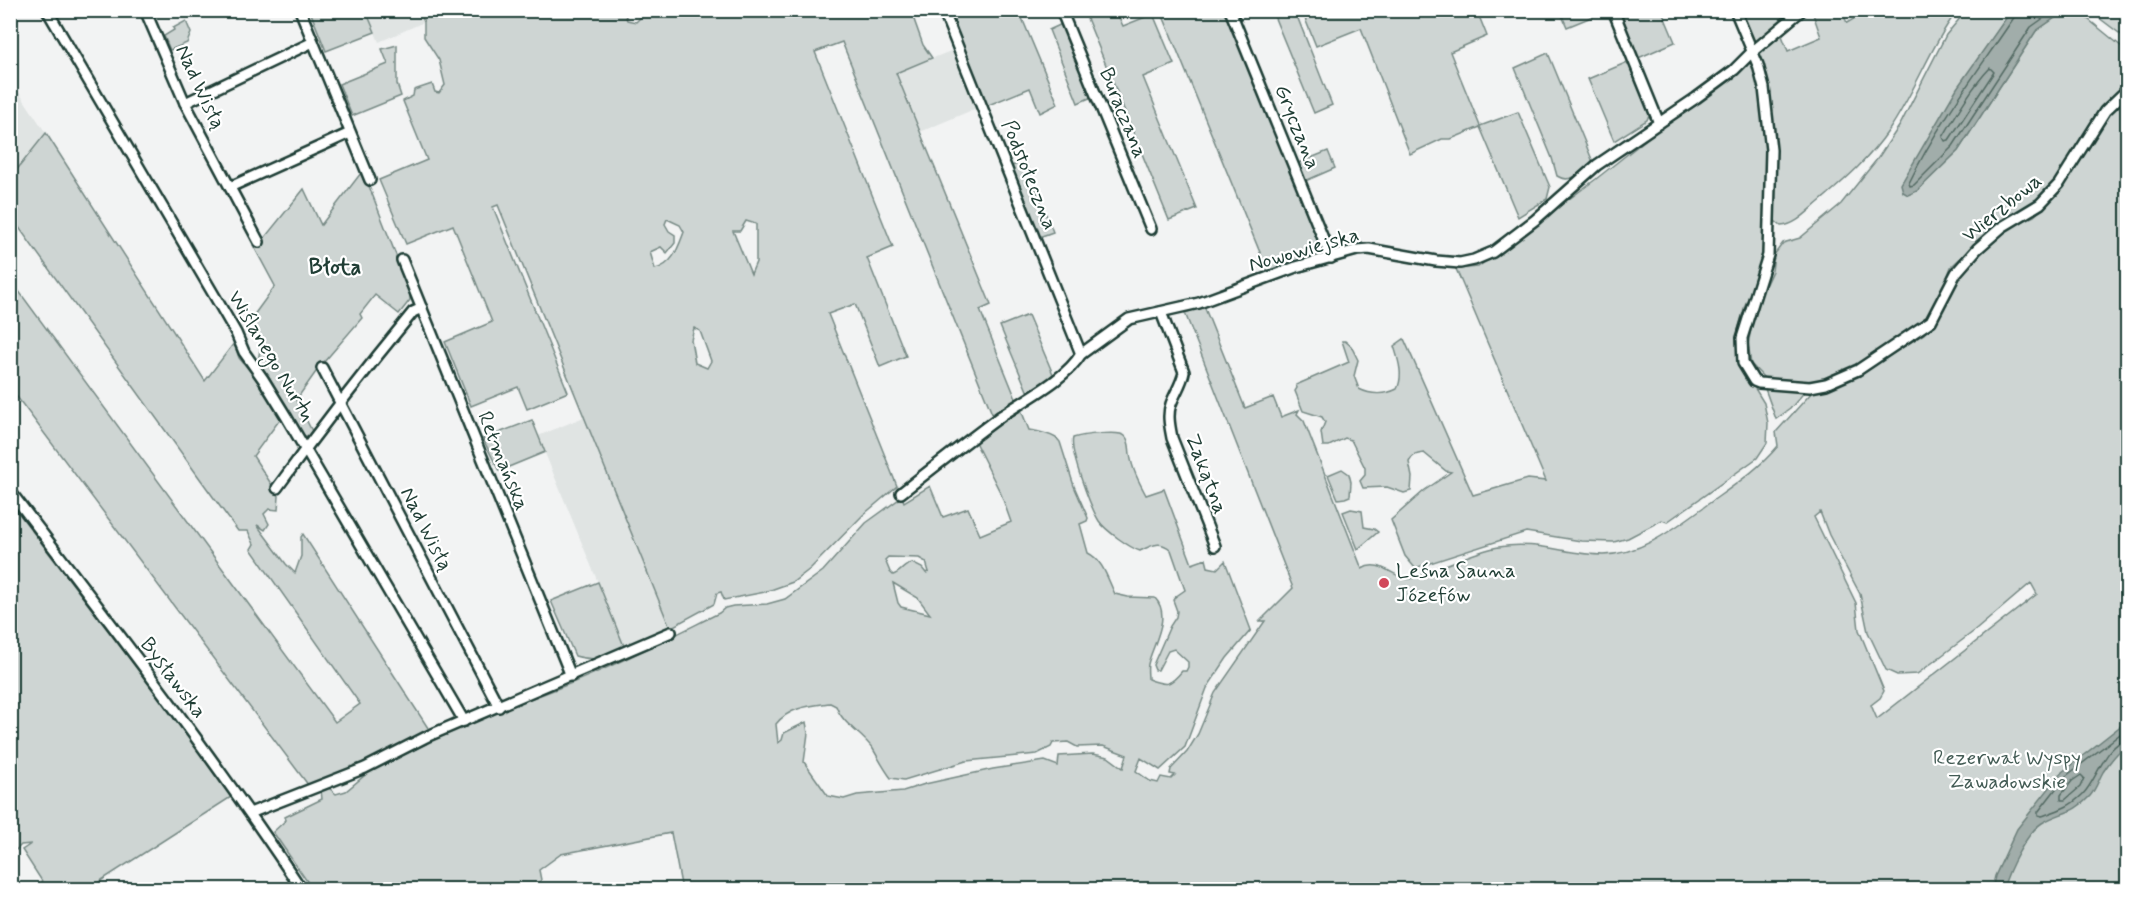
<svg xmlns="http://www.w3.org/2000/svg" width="2138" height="900" font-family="Mynerve,sans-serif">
  <rect width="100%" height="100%" fill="#f2f3f3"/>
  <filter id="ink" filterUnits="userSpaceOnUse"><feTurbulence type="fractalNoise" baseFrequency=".0167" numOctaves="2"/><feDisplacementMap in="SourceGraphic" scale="12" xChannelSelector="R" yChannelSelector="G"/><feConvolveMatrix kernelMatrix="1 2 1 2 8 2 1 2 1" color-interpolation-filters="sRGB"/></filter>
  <g filter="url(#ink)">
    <g fill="#e0e4e3">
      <path d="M 366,11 L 419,11 L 424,22 L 379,42 Z"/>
      <path d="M 953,50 L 977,108 L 920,132 L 896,73 Z"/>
      <path d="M 10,79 L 46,133 L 11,177 L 10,177 Z"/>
      <path d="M 584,417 L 670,628 L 624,646 L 538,436 Z"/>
    </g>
    <g fill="#ced5d3" stroke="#768984" stroke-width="1.5" fill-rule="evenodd">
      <path d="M 640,10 L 914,11 L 912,14 L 923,45 L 932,58 L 896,73 L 991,305 L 980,310 L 1016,399 L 993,416 L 842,42 L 815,52 L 893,247 L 867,258 L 906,356 L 880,367 L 855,304 L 828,314 L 897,486 L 863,515 L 810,569 L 793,582 L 765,592 L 724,600 L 721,592 L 717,593 L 714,604 L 670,628 L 498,205 L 493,207 L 568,392 L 527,409 L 518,387 L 471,406 L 445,342 L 492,322 L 453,225 L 406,244 L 379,180 L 427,160 L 403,101 L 413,96 L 414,90 L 432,84 L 435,92 L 439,93 L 445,85 L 439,60 L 424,37 L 424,22 L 419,11 L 624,11 L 627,20 L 636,22 L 640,18 ZM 667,219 L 680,225 L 684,232 C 678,248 673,265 655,269 L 650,252 L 661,247 L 667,253 L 675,243 L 675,235 L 669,231 L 665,224 ZM 746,221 L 756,224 L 756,262 L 751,274 L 733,231 L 740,231 ZM 694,328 L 700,331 L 711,361 L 707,368 L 695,363 L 691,340 Z"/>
      <path d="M 310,11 L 366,11 L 375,32 L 326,51 Z"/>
      <path d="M 948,11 L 1019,11 L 1058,104 L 1040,113 L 1030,88 L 986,106 Z"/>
      <path d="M 1084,11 L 1116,11 L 1123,26 L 1153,14 L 1174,64 L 1143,77 L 1197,209 L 1169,220 Z"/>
      <path d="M 1161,11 L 1227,11 L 1325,251 L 1268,272 Z"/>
      <path d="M 1272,11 L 1295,11 L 1332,105 L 1314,113 Z"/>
      <path d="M 1302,11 L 1477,11 L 1487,36 L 1450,52 L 1480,126 L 1518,112 L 1550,187 L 1547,199 L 1518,217 L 1480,127 L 1451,139 L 1442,139 L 1410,154 L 1361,28 L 1316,46 Z"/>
      <path d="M 1560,11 L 1606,11 L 1567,27 Z"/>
      <path d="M 1616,11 L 1662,11 L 1675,42 L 1636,59 Z"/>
      <path d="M 1739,11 L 1796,11 L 1753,44 Z"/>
      <path d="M 1812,11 L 1842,11 L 1847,23 L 1867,11 L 1957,11 C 1930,47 1915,92 1889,130 C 1869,159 1846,179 1819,202 C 1808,211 1796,225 1781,226 L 1775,221 L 1774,210 L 1767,96 L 1758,52 L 1781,33 L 1788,51 L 1821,37 Z"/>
      <path d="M 1966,11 L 2011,11 L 1975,64 L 1917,190 L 1958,151 L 2036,31 L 2065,11 L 2078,11 L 2127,51 L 2127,83 L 2118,91 L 2062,173 L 2047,192 L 2026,209 L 2006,220 L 1970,249 L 1951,267 L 1940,297 L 1927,317 L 1872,358 L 1821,383 L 1806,384 L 1765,379 L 1751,364 L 1748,344 L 1756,305 L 1772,271 L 1774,255 L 1783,243 L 1800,238 L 1841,204 L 1878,158 L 1900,125 L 1946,35 Z"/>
      <path d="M 2090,11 L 2127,11 L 2127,39 Z"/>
      <path d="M 186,21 L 191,33 L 187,43 L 170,50 L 164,36 L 174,30 L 173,28 Z"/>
      <path d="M 1064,23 L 1094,96 L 1078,103 L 1049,30 Z"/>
      <path d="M 397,45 L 397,84 L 401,96 L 352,116 L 339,84 L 388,64 L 382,49 Z"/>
      <path d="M 1548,53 L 1593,162 C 1582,171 1571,185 1557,176 L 1552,158 L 1515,68 Z"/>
      <path d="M 1751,59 L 1758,74 L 1767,154 L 1764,263 L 1745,305 L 1738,330 L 1738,361 L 1764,403 L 1768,423 L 1767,443 L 1757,458 L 1667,522 L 1662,520 L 1628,538 L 1614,542 L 1581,541 L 1526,532 L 1415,568 L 1405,556 L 1391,520 L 1425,490 L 1451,472 L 1446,471 L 1424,453 C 1416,454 1412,455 1409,462 L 1412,477 L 1411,491 L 1404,493 L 1387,487 L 1363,488 L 1360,481 L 1365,475 L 1365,468 L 1351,440 L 1345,438 L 1329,446 L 1323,446 L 1321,432 L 1325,422 L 1322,417 L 1303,411 L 1295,391 L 1297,388 L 1296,385 L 1349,362 L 1342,341 L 1345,341 L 1351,346 L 1358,360 L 1354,376 L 1359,389 C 1371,395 1385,395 1397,389 C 1404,375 1398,359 1394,346 L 1404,339 L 1473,495 L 1528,479 L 1546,481 L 1456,269 L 1478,267 L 1596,179 L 1658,130 L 1695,106 Z"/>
      <path d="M 1630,61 L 1650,112 L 1647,120 L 1614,141 L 1588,79 Z"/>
      <path d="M 2127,97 L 2127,889 L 682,890 L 671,833 L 561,854 L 539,870 L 541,880 L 535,889 L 313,890 L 273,832 L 286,820 L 285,817 L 322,799 L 321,790 L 329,788 L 336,794 L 346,791 L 370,771 L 426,744 L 424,741 C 473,719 524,702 574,682 C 623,662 671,637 719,613 L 725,608 L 733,606 L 767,604 L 785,599 L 823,571 L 866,523 L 902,497 L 904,502 L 930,486 L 943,517 L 968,508 L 980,535 L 1011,522 L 1001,494 L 975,442 L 1021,410 L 1029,430 C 1037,431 1056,435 1060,442 L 1074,486 L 1088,518 L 1087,521 L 1080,524 L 1088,553 C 1103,560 1108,580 1115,594 L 1128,597 L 1155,598 C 1172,616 1153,644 1148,664 C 1147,669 1148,674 1148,679 C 1166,686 1170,686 1182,671 L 1186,671 L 1188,667 L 1188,662 L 1174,649 L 1168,651 L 1158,670 L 1155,670 L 1153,665 L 1170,626 L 1176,617 L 1177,611 L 1173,600 L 1175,597 L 1185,590 L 1171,550 C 1160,540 1152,545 1140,551 C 1130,548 1105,530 1099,521 C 1091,508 1069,451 1073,438 C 1082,435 1120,430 1125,436 C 1130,441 1129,448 1130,454 C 1132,469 1139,482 1146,495 L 1164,489 L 1192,564 L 1206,559 L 1208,567 L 1217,569 L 1225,561 L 1251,630 L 1227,658 L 1207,688 L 1185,747 L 1160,770 L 1141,758 L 1136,771 L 1150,781 L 1158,783 L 1161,777 L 1171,779 L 1175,775 L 1170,774 L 1171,769 L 1187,752 L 1198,734 L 1215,693 L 1265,621 L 1260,621 L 1293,588 L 1185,313 L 1204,306 L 1245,408 L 1273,397 L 1281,417 L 1299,410 L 1297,414 L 1304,421 L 1362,569 C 1379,558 1394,578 1409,579 C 1415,579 1425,573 1430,571 C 1452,563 1476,551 1499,547 C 1535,540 1568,555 1603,555 C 1644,554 1677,526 1708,504 C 1733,486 1759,469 1778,446 L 1776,432 L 1814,390 L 1821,391 L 1865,371 L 1924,334 L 1938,316 L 1952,294 L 1960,274 L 1974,258 L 2010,227 L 2034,216 L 2045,206 L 2068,180 L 2111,112 ZM 1820,512 L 1829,535 L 1860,594 L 1868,632 L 1886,670 L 1897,675 L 1917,674 L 1924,669 L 1977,629 L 2031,583 L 2037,594 L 1877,719 L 1871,705 L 1880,698 L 1884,691 L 1859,630 L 1856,603 L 1814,517 ZM 888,557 L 919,558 L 926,562 L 929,572 L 926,573 L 922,568 L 912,563 C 904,565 900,573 893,575 L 890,572 L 885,560 ZM 893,583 L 918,598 L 930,614 L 901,607 L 898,603 ZM 830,703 L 836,706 C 842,724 862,733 873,749 C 879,759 884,769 891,778 L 904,780 L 966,761 L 1037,754 L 1051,747 L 1053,743 L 1068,742 L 1077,747 L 1103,746 L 1127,755 L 1123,768 L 1108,757 L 1093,754 L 1059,756 L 1058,766 L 1045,761 L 993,769 L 925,784 L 903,791 L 857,795 L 844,799 L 828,796 L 804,762 L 808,733 L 806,722 L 784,733 L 782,740 L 778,743 L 776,724 C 790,707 809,706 830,703 Z"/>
      <path d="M 46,133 L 205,381 L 234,343 L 239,358 L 261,384 L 281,418 L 253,456 L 279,496 L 278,510 L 269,509 L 264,514 L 269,524 L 265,530 L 257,525 L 286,564 L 295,573 L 301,556 L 301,537 L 303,534 L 430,731 L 379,756 L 309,786 L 11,389 L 10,279 L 335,722 L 360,704 L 251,549 L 254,544 L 248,531 L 238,531 L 224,512 L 15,222 L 11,207 L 11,177 Z"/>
      <path d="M 1328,151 L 1335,168 L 1303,182 L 1296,164 Z"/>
      <path d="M 1025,161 L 1053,232 L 1039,237 L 1032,226 L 1033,221 L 1029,218 L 1009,167 Z"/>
      <path d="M 361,173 L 364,181 L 367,181 L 410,291 L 410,300 L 399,314 L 375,295 L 360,314 L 362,318 L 318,369 L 296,400 L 313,433 L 310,436 L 303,436 L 268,375 L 258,365 C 258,344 269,346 247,328 L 251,319 L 275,286 L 253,245 L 262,241 L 304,189 L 321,225 Z"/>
      <path d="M 1028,315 L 1053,374 L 1039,387 L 1028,393 L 1000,326 Z"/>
      <path d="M 1764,386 L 1807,389 L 1790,409 L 1776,419 Z"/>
      <path d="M 532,420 L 545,452 L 499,471 L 483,439 Z"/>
      <path d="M 1342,469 L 1349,474 L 1351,482 L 1350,496 L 1345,498 L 1338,499 L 1328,475 Z"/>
      <path d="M 1351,509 L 1362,511 L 1364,527 L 1374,529 L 1378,532 L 1358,549 L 1343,512 Z"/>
      <path d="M 17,511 L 177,721 L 231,797 L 88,889 L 47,889 L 22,850 L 31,844 L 21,845 L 16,850 L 11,845 L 10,514 Z"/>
      <path d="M 598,582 L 624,646 L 623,649 C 604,658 596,662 575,656 L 551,601 Z"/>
    </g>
    <g fill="#a1adaa" stroke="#6d807b" stroke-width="1.5">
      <path d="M 2011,11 L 2065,11 L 2036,31 L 1958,151 L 1917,191 L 1908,195 L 1903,192 L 1901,184 L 1957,88 Z"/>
      <path d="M 2127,721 L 2127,744 C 2118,752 2110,761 2103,772 C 2099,779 2096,789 2090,796 C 2074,814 2060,812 2042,823 C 2026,833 2008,871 2003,889 L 1992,889 L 1995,876 L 2017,829 L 2062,772 Z"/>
    </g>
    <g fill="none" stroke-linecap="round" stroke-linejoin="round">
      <g stroke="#536a63" stroke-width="1.5">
        <path d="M 2016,10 L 2015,16 C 1978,71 1938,123 1909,183 L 1910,186 L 1914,185 L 1953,146 L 2031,27 L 2055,10"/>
        <path d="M 1990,68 L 1994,72 L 1949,140 L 1945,141 L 1943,137 C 1957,113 1971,88 1990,68 Z"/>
        <path d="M 2128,728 L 2066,776 L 2038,812 L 2038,815 L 2042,816 C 2059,810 2070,807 2083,794 C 2097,780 2106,742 2128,740"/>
        <path d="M 2081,775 L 2084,778 L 2080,787 L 2065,800 L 2061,800 L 2061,795 L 2072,781 Z"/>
      </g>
      <defs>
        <g id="minor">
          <path d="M 47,10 L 221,307 L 236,333 L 244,352 L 263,379 L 287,418 L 464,721"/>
          <path d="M 145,10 L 185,103 L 259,242"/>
          <path d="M 300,10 L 370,180"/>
          <path d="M 943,10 L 1081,354"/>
          <path d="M 1061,10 L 1151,229"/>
          <path d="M 1230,10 L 1331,258"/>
          <path d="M 1613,10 L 1659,123"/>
          <path d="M 1735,10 L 1758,65 L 1764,88 L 1771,150 L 1768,255 L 1742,338 L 1743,363 L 1754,381 L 1759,383 L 1810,387 L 1826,384 L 1858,370 L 1931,321 L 1956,273 L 1977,249 L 2002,227 L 2040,204 L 2059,184 L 2105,111 L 2128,89"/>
          <path d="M 185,103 L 313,42"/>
          <path d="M 230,187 L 350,133"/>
          <path d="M 402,260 L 571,676"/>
          <path d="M 1161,312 L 1184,372 C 1182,383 1175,393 1171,404 C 1167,415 1170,427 1172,438 L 1215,546"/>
          <path d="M 322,368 L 499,707"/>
          <path d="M 277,488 C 321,427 366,369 413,312 L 422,308"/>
          <path d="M 10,491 C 110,622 211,753 302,890"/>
          <path d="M 901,493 C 934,467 967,441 1001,416 C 1026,399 1066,379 1081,354 L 1129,319 L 1199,303 L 1296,267 L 1357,250 L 1369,249 L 1436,261 L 1460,263 L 1474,260 L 1493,252 L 1535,220 L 1597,165 L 1696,98 L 1734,70 L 1752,52 L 1802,10"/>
          <path d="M 250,813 L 365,768 L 428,736 L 671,632"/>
        </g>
      </defs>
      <use href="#minor" stroke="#1f3d34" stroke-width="14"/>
      <use href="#minor" stroke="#fff" stroke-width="9"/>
    </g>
  </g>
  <circle fill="#d1495b" stroke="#fff" stroke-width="2" cx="1384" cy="583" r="6"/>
  <g text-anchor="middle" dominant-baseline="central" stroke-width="4.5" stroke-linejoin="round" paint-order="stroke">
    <g font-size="21" fill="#1f3d34" stroke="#fff">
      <text transform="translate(200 87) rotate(65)">Nad Wisłą</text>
      <text transform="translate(1123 113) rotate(68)">Buraczana</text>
      <text transform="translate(1297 127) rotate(68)">Gryczana</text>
      <text transform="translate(1029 175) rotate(68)">Podstołeczna</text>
      <text transform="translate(2002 208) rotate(-39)">Wierzbowa</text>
      <text transform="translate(1304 250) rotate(-16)">Nowowiejska</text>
      <text transform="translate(271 356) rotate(59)">Wiślanego Nurtu</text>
      <text transform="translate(503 461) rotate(68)">Retmańska</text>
      <text transform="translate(1206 474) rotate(69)">Zakątna</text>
      <text transform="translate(426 529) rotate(63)">Nad Wisłą</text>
      <text transform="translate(173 678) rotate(53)">Bysławska</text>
    </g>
    <g font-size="21" fill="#1f3d34" stroke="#fff" text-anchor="start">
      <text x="1396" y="571">Leśna Sauna<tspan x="1396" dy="24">Józefów</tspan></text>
    </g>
    <g font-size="21" fill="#425b54" stroke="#fff">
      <text x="2007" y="758">Rezerwat Wyspy<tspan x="2007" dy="24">Zawadowskie</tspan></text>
    </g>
    <g font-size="22" font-weight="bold" fill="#1f3d34" stroke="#fff">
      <text x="335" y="268">Błota</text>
    </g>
  </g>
  <rect width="2138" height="900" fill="none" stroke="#fff" stroke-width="36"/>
  <rect x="18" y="18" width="2102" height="864" fill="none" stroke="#1f3d34" stroke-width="2" filter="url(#ink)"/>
</svg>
